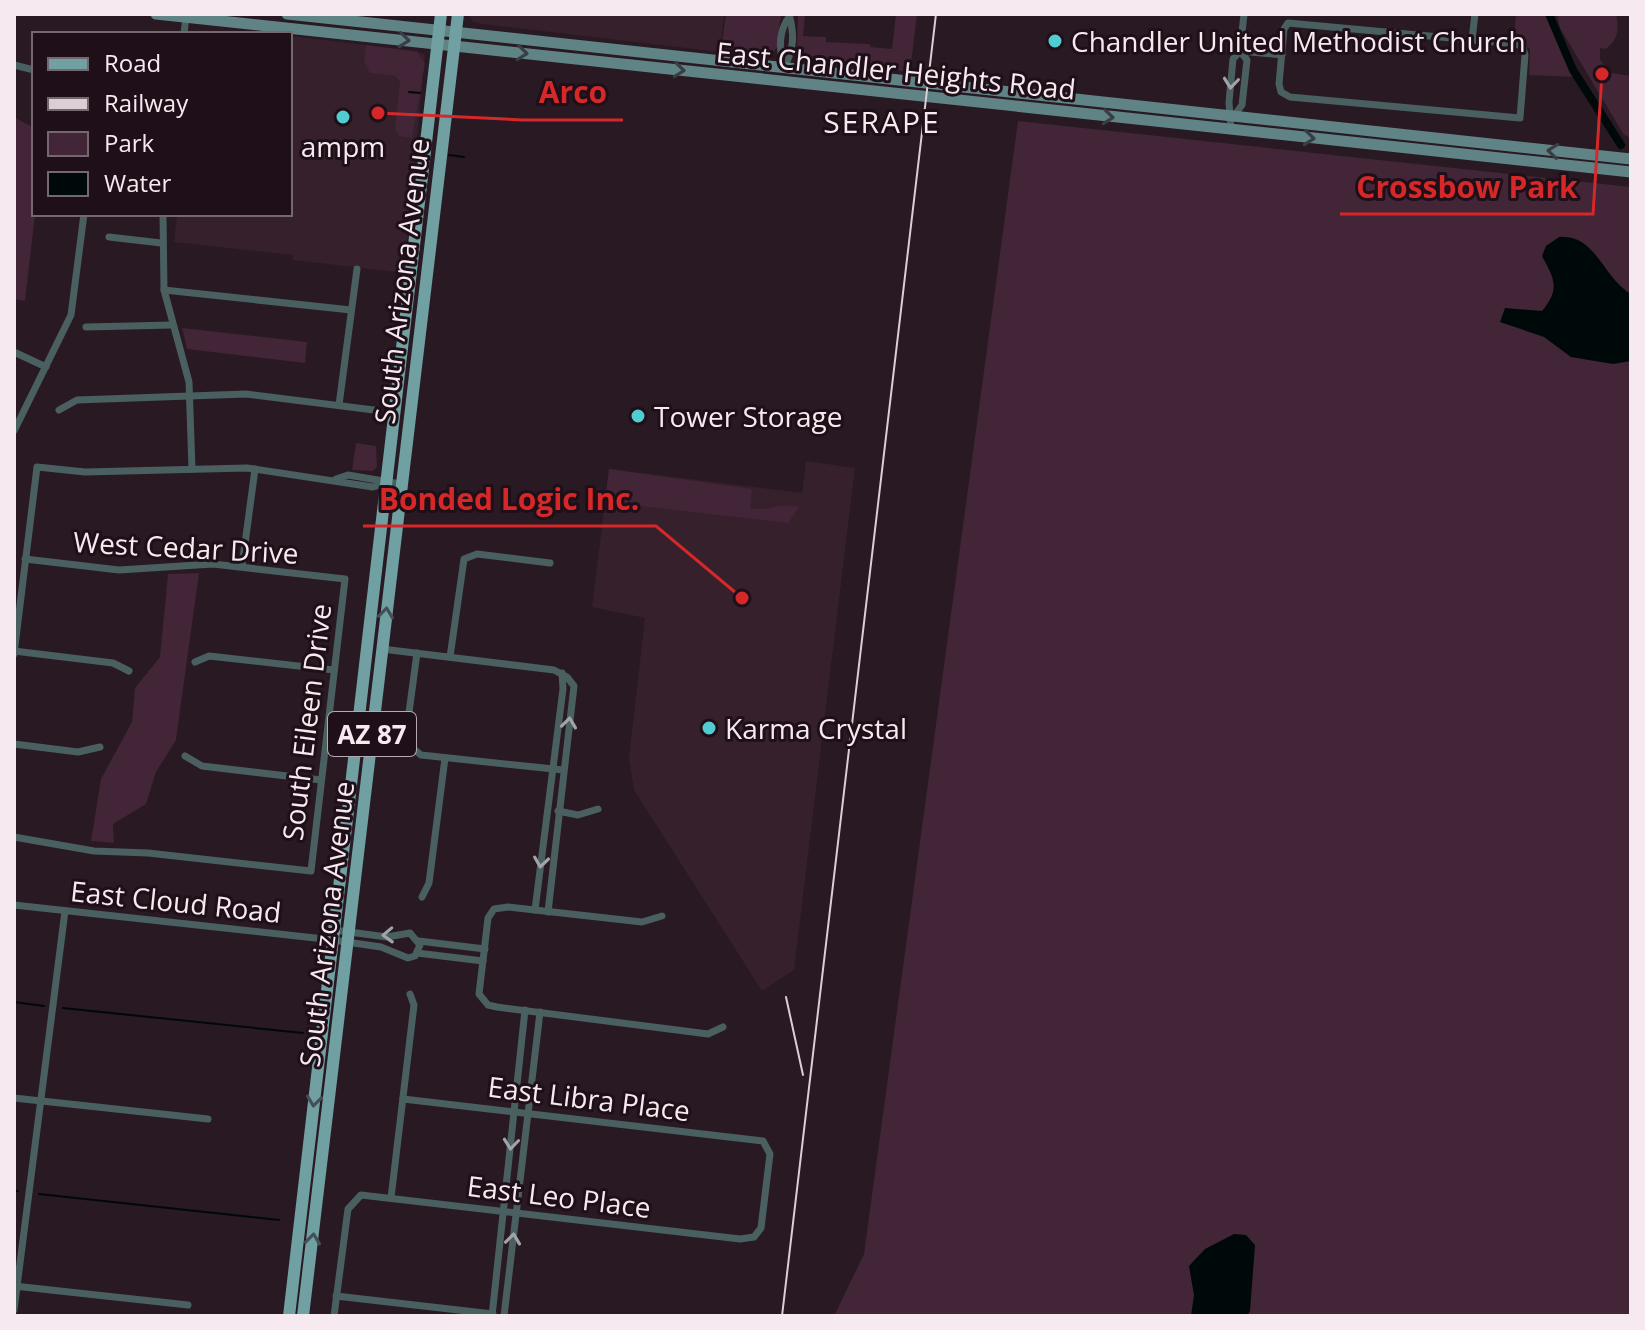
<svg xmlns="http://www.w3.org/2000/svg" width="1645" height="1330" font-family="'Open Sans',sans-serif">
  <rect width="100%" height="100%" fill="#281922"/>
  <g fill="#35202c">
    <path d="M 468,14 L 724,14 L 720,52 L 482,24 L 473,22 Z"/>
    <path d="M 290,36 L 417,51 L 425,55 L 404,273 L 293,260 L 293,255 L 174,242 L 177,214 L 290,214 Z"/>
    <path d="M 806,461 L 855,468 L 794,970 L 762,991 L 634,790 L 629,758 L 645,618 L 592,607 L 609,469 L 802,493 Z"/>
  </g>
  <g fill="#422536">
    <path d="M 726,14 L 781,14 L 777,48 L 766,57 L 721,50 Z"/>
    <path d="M 798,14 L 805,14 L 803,36 L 826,37 L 826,42 L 870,44 L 870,47 L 892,49 L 896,14 L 917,14 L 910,72 L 804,58 L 797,47 Z"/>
    <path d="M 1516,14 L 1548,14 L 1575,77 L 1529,75 L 1530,49 L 1514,38 Z"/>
    <path d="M 1557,14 L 1616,14 C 1619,29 1619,39 1606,49 L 1600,48 L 1600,60 L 1611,73 L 1631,76 L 1631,138 L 1624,135 L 1560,28 Z"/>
    <path d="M 366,45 L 417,52 L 425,63 L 412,138 L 399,136 L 395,130 L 400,81 L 395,76 L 370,73 L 364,62 Z"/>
    <path d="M 14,117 L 34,128 L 35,214 L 25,301 L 14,299 Z"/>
    <path d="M 1018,121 L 1631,187 L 1631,1313 L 1625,1316 L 834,1316 L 864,1254 Z"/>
    <path d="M 182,328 L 307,342 L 305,363 L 187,349 Z"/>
    <path d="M 356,443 L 376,446 L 377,467 L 373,471 L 352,470 Z"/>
    <path d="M 609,469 L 752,489 L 750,508 C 770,511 778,503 799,507 L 788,523 L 605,502 Z"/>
    <path d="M 199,573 L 176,740 L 156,772 L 146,804 L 113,824 L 114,843 L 91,841 L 101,779 L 132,722 L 135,688 L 160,657 L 168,574 Z"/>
  </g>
  <g fill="#00090a">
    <path d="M 1559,237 C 1596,234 1603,278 1631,294 L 1631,361 L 1613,364 L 1571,357 L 1544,337 L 1500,322 L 1505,308 L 1542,311 C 1560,289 1555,280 1542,256 L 1546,246 Z"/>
    <path d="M 1234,1234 L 1246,1235 L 1255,1245 L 1250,1311 L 1247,1316 L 1191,1316 L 1194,1295 L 1189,1266 L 1205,1249 Z"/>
  </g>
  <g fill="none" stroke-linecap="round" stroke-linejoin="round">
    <g stroke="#00090a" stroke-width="2">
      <path d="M 409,92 L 420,93"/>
      <path d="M 449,155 L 464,157"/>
      <path d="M 14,1002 L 44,1006"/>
      <path d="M 63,1008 L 303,1033"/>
      <path d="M 14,1191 L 18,1191"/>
      <path d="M 39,1194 L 279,1220"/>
    </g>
    <path stroke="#00090a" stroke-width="8" d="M 1549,14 L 1573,70 L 1621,145"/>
    <g stroke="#495f60" stroke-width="7">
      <path d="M 1288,23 L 1516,44 L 1523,47 L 1525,55 L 1520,118 L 1290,97 L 1281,92 L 1279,84 L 1284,29 Z"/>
      <path d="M 184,34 L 186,16"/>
      <path d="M 1472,40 L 1475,14"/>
      <path d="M 1240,51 L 1282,55"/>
      <path d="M 14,65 L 34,70"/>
      <path d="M 784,67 C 795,48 794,33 789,14"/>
      <path d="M 784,67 C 779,50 778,32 789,17"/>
      <path d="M 1233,117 L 1242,105 L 1247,60 L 1240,51"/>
      <path d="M 1231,130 L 1229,102 L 1233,59 L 1240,51 L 1244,14"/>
      <path d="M 163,214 L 164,290 L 189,382 L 192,469"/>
      <path d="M 109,237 L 161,243"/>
      <path d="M 164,290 L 351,310"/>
      <path d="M 86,327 L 172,325"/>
      <path d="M 14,352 L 46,367"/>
      <path d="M 339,405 L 357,269"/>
      <path d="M 59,410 L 77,400 L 246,394 L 374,410"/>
      <path d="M 14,431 L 71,315 L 84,214"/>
      <path d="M 336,479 L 348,475 L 401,484"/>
      <path d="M 242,566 L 255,469"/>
      <path d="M 382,649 L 554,670 L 567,677 L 574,686 L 548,912"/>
      <path d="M 14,651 L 113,663 L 129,671"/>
      <path d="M 417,653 L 405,742 L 421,755 L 563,770"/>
      <path d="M 14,654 L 37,467 L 85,472 L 247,468 L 373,487 L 387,483"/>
      <path d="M 450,657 L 464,559 L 477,554 L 550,563"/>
      <path d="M 195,662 L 209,656 L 334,670"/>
      <path d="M 14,744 L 78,752 L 100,747"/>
      <path d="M 185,756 L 202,766 L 321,780"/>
      <path d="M 558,811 L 578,815 L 598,809"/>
      <path d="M 14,837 L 94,851 L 148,853 L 311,871 L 345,579 L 213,564 L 119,570 L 25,559"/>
      <path d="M 422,897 L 429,883 L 445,758"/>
      <path d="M 14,905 L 333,940 L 381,947 L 408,958 L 415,956 L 420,945 L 410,933 L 387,937 L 334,930"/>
      <path d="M 535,910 L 563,689 L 562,673"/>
      <path d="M 662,916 L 642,922 L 508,907 L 494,909 L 488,918 L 479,994 L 488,1005 L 497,1007 L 708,1034 L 723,1027"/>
      <path d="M 419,941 L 485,949"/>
      <path d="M 417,953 L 483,961"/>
      <path d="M 14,1098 L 208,1119"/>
      <path d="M 391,1198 L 414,1005 L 410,994"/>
      <path d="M 14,1286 L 188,1305"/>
      <path d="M 336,1296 L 493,1314"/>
      <path d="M 14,1310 L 65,911"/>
      <path d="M 334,1316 L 348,1209 L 361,1195 L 740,1239 L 754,1237 L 761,1228 L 770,1154 L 763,1141 L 403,1099"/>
      <path d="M 492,1316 L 525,1010"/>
      <path d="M 504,1316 L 540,1012"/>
    </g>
    <g stroke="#608486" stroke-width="11">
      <path d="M 156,14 L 1631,172"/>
      <path d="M 287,14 L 1631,159"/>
    </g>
    <g stroke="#71a0a3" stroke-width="12">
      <path d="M 289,1316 L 441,14"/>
      <path d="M 303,1316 L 458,14"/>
    </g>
    <g stroke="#dbcfd5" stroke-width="2">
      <path d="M 786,997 L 803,1075"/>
      <path d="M 782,1316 L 936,14"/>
    </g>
  </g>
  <defs><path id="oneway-chevron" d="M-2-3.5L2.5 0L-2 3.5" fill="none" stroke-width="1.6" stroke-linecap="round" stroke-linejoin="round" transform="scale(2)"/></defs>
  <g stroke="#393e44">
    <use href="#oneway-chevron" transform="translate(404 40) rotate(6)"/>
    <use href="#oneway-chevron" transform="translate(522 53) rotate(6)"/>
    <use href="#oneway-chevron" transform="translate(679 70) rotate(6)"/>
    <use href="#oneway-chevron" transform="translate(1108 117) rotate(6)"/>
    <use href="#oneway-chevron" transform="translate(1309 138) rotate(6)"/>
    <use href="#oneway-chevron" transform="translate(1553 151) rotate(-174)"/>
  </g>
  <g stroke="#a0a4a8">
    <use href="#oneway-chevron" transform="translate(1231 83) rotate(96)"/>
    <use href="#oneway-chevron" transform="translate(569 723) rotate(-83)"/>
    <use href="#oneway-chevron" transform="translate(541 862) rotate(98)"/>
    <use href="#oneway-chevron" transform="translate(388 935) rotate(178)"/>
    <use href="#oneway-chevron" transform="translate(511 1144) rotate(96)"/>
    <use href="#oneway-chevron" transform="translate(513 1239) rotate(-83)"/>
  </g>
  <g stroke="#445057">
    <use href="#oneway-chevron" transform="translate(386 613) rotate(-83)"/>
    <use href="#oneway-chevron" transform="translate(314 1101) rotate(97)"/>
    <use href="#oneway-chevron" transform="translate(313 1239) rotate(-83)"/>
  </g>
  <g fill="#51ccd2" stroke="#1f0f18" stroke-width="3">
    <circle cx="1055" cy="41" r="8"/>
    <circle cx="343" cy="117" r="8"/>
    <circle cx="638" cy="416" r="8"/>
    <circle cx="709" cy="728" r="8"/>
  </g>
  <g text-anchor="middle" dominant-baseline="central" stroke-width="6" stroke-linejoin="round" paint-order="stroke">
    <rect fill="#1f0f18" stroke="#b6a8af" stroke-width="2" x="328" y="712" width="88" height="44" rx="6"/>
    <g font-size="26" font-weight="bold" fill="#f6eaf0">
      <text x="372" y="734">AZ 87</text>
    </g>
    <g font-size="28" fill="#f6eaf0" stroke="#1f0f18" text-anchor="start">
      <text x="1071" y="41">Chandler United Methodist Church</text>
      <text x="343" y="146" text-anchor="middle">ampm</text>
      <text x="654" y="416">Tower Storage</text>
      <text x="725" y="728">Karma Crystal</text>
    </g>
    <g font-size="28" fill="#f6eaf0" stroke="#1f0f18">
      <text transform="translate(896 70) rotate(6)">East Chandler Heights Road</text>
      <text transform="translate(401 281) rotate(-83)">South Arizona Avenue</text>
      <text transform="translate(186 547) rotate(3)">West Cedar Drive</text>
      <text transform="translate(306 722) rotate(-83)">South Eileen Drive</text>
      <text transform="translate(176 901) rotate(6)">East Cloud Road</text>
      <text transform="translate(326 924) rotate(-83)">South Arizona Avenue</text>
      <text transform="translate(589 1098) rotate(7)">East Libra Place</text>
      <text transform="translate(559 1196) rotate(7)">East Leo Place</text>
    </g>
    <g font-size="30" letter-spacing="2" fill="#f6eaf0" stroke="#1f0f18">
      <text x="882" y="121">SERAPE</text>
    </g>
  </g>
  <path fill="none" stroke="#d62828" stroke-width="3" d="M378 113L523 120H623M1602 74L1593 214H1340M742 598L656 526H363"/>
  <g fill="#d62828" stroke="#1f0f18" stroke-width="3">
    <circle cx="378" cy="113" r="8"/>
    <circle cx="1602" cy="74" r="8"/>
    <circle cx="742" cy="598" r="8"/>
  </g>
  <g font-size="30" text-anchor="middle" font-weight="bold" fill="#d62828" stroke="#1f0f18" stroke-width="6" stroke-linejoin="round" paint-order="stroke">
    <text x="573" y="103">Arco</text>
    <text x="1467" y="198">Crossbow Park</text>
    <text x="509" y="510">Bonded Logic Inc.</text>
  </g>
  <rect width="1645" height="1330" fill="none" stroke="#f6eaf0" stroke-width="32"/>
  <rect x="32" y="32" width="260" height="184" fill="#1f0f18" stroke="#75676e" stroke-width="2"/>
  <rect x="48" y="58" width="40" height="12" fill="#71a0a3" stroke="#75676e" stroke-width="2"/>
  <text x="104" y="72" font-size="24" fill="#f6eaf0">Road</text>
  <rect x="48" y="98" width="40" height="12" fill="#dbcfd5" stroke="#75676e" stroke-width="2"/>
  <text x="104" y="112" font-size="24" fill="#f6eaf0">Railway</text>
  <rect x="48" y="132" width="40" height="24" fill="#422536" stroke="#75676e" stroke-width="2"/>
  <text x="104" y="152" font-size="24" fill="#f6eaf0">Park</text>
  <rect x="48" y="172" width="40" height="24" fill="#00090a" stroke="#75676e" stroke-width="2"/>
  <text x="104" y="192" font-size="24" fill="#f6eaf0">Water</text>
</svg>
